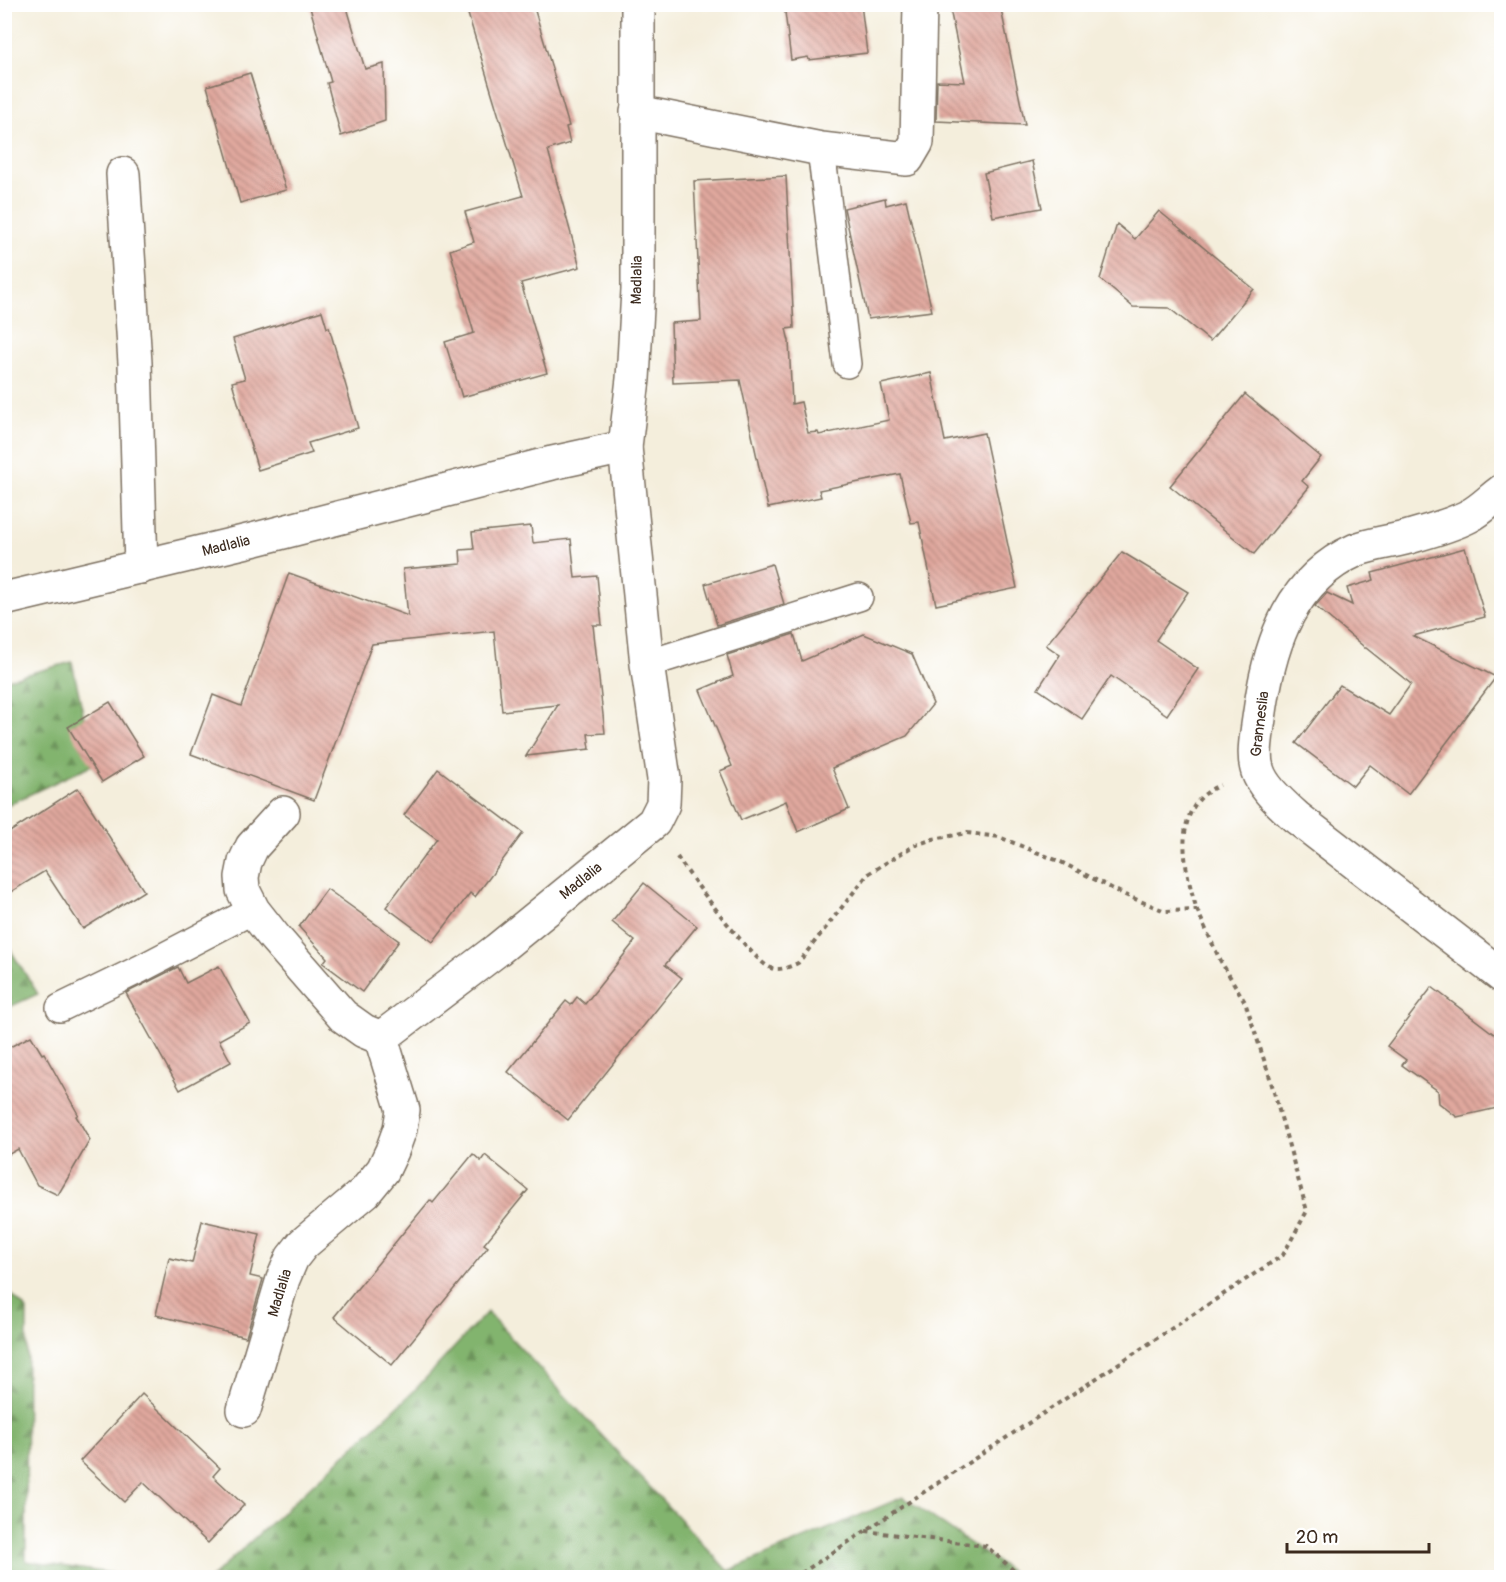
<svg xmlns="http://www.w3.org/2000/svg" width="1506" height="1582" font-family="Pangolin,sans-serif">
  <defs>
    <pattern id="forest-firs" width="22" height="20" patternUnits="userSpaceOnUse" patternTransform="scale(1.5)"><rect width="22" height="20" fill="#82b46e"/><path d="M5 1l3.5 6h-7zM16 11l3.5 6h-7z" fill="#6c935a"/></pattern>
    <pattern id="building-back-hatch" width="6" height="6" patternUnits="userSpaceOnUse" patternTransform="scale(1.5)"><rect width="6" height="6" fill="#e0a89e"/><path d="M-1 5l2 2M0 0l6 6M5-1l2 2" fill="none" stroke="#b78980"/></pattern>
  </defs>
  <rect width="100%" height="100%" fill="#fff"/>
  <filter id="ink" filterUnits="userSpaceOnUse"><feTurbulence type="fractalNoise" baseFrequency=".0167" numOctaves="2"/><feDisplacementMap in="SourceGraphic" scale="12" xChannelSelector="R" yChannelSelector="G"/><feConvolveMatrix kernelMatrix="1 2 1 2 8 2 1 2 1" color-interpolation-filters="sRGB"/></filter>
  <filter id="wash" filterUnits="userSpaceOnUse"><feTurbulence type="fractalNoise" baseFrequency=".008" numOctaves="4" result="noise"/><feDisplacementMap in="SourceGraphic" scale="24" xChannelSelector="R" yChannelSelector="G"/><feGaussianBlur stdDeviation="1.35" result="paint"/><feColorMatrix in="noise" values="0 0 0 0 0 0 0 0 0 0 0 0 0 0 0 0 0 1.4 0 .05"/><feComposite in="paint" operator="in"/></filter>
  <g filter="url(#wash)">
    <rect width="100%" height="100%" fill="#f4eedc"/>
    <g fill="url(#forest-firs)" stroke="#5e6f46" stroke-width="1.5">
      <path d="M 72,662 L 94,764 L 5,806 L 5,680 Z"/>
      <path d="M 4,940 L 38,994 L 5,1009 L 4,1009 Z"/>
      <path d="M 4,1287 L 27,1310 L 26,1561 L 138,1577 L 5,1577 Z"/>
      <path d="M 487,1312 L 728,1571 L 903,1497 L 1019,1577 L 212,1577 L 412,1393 Z"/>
    </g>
    <g id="blocks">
      <g fill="url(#building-back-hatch)">
        <path d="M 309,4 L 346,4 L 365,69 L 384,64 L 385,121 L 341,136 L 327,83 L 331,82 Z"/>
        <path d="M 465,4 L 533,4 L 569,126 L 566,127 L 570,143 L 548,150 L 580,267 L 521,283 L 547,373 L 462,397 L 445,342 L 474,333 L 450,250 L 474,242 L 465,212 L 523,196 Z"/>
        <path d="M 784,4 L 861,4 L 867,53 L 809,60 L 808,57 L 791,60 Z"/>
        <path d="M 949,4 L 1000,4 L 1025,125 L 936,121 L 937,81 L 965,82 Z"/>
        <path d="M 250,73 L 286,190 L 240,203 L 207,86 Z"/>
        <path d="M 1032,161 L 1042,208 L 993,217 L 984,173 Z"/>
        <path d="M 786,176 L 794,328 L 786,329 L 789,341 L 792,404 L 801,402 L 808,433 L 818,432 L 819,435 L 889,420 L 881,384 L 931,373 L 945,441 L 984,433 L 1017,588 L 936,605 L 919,522 L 911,523 L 900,474 L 819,490 L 821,497 L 768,508 L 740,380 L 673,383 L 671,323 L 701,321 L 694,181 Z"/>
        <path d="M 885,198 L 886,205 L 906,200 L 932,311 L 868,319 L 844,208 Z"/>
        <path d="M 1159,211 L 1254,289 L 1210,341 L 1169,308 L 1133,307 L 1100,279 L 1117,224 L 1135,239 Z"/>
        <path d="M 322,311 L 327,328 L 329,327 L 358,428 L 308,443 L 312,453 L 258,470 L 232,382 L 245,379 L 233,339 Z"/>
        <path d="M 1245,394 L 1321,457 L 1302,481 L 1309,487 L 1254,554 L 1170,486 Z"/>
        <path d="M 531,526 L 533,543 L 571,539 L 575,578 L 597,576 L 602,625 L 593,625 L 605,733 L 588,734 L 590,749 L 526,756 L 558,705 L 502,711 L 494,631 L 372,644 L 314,800 L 191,754 L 213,695 L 241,706 L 289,573 L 408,616 L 403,569 L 461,564 L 460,550 L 474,549 L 472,532 Z"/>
        <path d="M 1465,548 L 1485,617 L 1413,636 L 1496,677 L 1408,794 L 1370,765 L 1353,786 L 1296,743 L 1340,685 L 1389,715 L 1411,684 L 1366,648 L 1364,648 L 1363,646 L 1315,606 L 1327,593 L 1352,605 L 1347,588 L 1374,580 L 1372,573 Z"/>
        <path d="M 1122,552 L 1188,592 L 1156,640 L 1198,669 L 1167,715 L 1111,676 L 1082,719 L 1038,689 L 1060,655 L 1046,645 Z"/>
        <path d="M 772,564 L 784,604 L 717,625 L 705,584 Z"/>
        <path d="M 794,634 L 802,661 L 864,634 L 912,654 L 933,704 L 907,736 L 832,768 L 849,809 L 798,832 L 786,801 L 741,820 L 720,771 L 732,766 L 700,690 L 733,676 L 727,655 Z"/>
        <path d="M 110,702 L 144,756 L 102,782 L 68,727 Z"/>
        <path d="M 438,769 L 523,833 L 475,897 L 470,893 L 433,942 L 386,907 L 437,839 L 404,815 Z"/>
        <path d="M 78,788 L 144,891 L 83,929 L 45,871 L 4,896 L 5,835 Z"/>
        <path d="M 644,883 L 697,926 L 665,965 L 682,978 L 568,1120 L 508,1072 L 566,1001 L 571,1005 L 577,997 L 585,1004 L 635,941 L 612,922 Z"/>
        <path d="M 327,889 L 399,941 L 362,992 L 323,963 L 327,958 L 299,927 Z"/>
        <path d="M 219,966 L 250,1023 L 219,1040 L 231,1062 L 180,1090 L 126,993 L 178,967 L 186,983 Z"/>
        <path d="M 1432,987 L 1502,1040 L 1502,1107 L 1457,1117 L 1439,1103 L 1438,1091 L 1402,1065 L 1406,1060 L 1387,1046 Z"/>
        <path d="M 31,1036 L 42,1054 L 44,1053 L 78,1114 L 76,1116 L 90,1140 L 58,1195 L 37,1185 L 18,1149 L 4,1157 L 4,1050 Z"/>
        <path d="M 473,1154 L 481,1161 L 485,1155 L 528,1190 L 484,1244 L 488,1247 L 392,1365 L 334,1317 L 430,1200 L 433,1203 Z"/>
        <path d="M 202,1221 L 260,1234 L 250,1276 L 263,1279 L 246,1337 L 156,1315 L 169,1258 L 192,1263 Z"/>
        <path d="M 142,1394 L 220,1468 L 213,1476 L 244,1505 L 208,1543 L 143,1482 L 124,1502 L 80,1461 Z"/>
      </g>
    </g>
  </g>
  <g filter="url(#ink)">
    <use href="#blocks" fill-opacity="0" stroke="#7c6f60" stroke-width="1.5"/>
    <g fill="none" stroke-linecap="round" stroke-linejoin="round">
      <defs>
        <g id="lane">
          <path d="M 821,149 L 847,364"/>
          <path d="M 647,664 L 859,597"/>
          <path d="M 60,1008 L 140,969 L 253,910"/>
        </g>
        <g id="street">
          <path d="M 637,112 L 821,149 L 907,159 L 917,142 L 920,4"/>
          <path d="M 123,174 L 135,363 L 141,567"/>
          <path d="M 1502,491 C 1491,499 1481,510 1469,516 C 1450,526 1426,532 1405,538 C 1389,542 1371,544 1356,550 C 1292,579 1271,640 1261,705 C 1252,767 1247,773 1296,817 L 1502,976"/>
          <path d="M 4,599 L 256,539 L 552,463 L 625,447 L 633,379 L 638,290 L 638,4"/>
          <path d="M 381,1038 L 497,950 L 654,822 L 663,804 L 664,779 L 647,664 L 625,447"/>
          <path d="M 244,1410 L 283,1279 L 292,1258 L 303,1244 L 365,1192 L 383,1170 L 392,1151 L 400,1129 L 403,1110 L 381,1038 L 364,1031 L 343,1016 L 275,938 L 253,910 L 243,890 L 242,877 L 245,862 L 252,847 L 283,813"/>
        </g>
      </defs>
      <use href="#lane" stroke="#7c6f60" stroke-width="30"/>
      <use href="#street" stroke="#7c6f60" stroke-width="36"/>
      <g stroke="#7c6f60" stroke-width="4" stroke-dasharray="4.5 4.5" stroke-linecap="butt">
        <path d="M 677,857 C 690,876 754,963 771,968 C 780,971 789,967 798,963 L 868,874 L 913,846 L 933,839 L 967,833 L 999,837 L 1061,862 L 1125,895 L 1165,911 L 1197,910 C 1184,868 1169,807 1220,785"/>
        <path d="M 866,1531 L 986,1546 L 1022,1578"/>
        <path d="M 794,1578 L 1283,1255 L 1307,1211 L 1270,1078 L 1245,1002 L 1220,960 L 1197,910"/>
      </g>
      <use href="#lane" stroke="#fff" stroke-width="27"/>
      <use href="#street" stroke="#fff" stroke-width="33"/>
    </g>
  </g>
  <g text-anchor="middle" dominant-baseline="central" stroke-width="4.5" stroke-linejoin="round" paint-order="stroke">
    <g font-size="15" fill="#3b2a1e" stroke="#fff">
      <text transform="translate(637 280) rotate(-89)">Madlalia</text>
      <text transform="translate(226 546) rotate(-14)">Madlalia</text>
      <text transform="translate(1260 724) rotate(-83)">Granneslia</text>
      <text transform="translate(581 881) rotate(-39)">Madlalia</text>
      <text transform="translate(280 1293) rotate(-73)">Madlalia</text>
    </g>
  </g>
  <rect width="1506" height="1582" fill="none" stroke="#fff" stroke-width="24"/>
  <path d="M1287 1543v9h142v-9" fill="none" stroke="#3b2a1e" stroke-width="3"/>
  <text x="1296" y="1543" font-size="18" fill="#3b2a1e" stroke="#ffffff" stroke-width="4.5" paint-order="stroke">20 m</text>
</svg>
